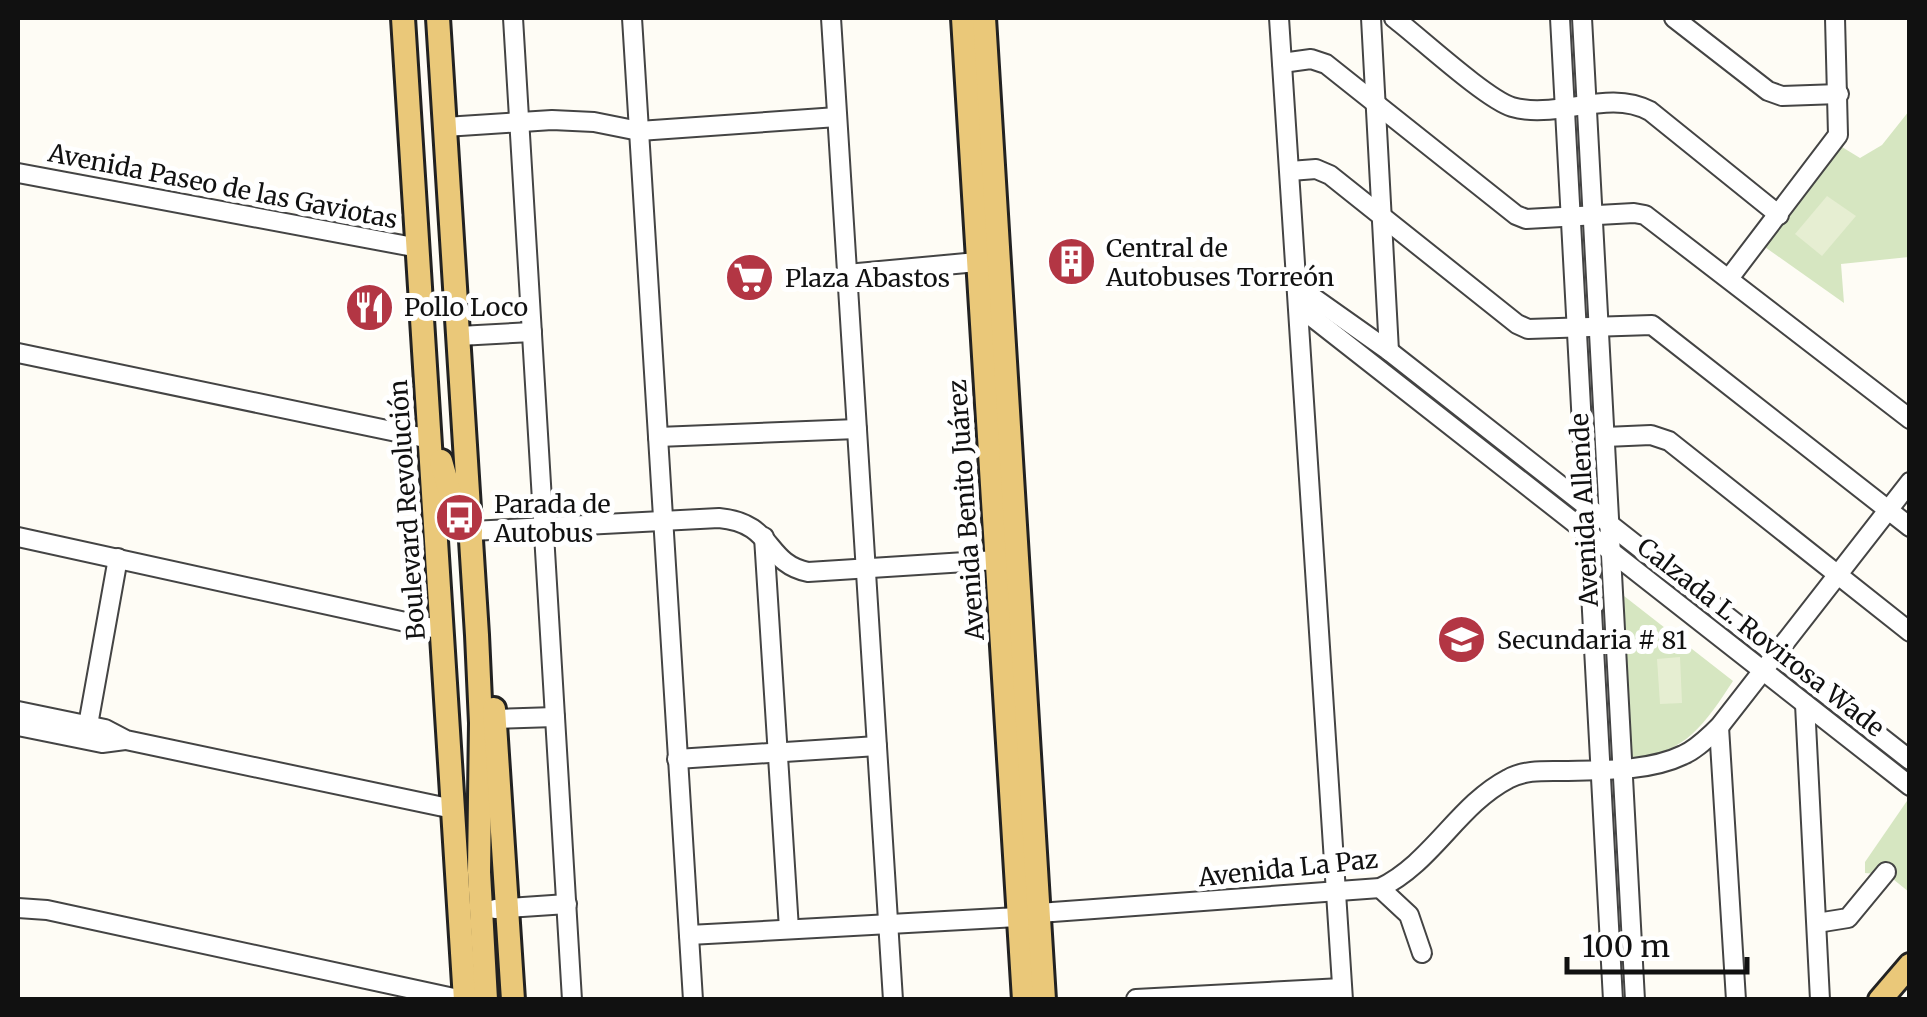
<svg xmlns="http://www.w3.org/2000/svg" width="1927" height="1017" font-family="Merriweather,serif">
  <rect width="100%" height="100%" fill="#fefcf5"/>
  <g fill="#d6e6c1">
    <path d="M 1909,111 L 1909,257 L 1841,264 L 1844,303 L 1762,245 L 1842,147 L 1860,158 L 1882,145 Z"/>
    <path d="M 1624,596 L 1733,681 C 1706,722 1685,756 1631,757 Z"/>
    <path d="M 1909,798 L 1909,892 L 1888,875 L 1865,873 L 1865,862 Z"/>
  </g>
  <g fill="#e6eed2">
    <path d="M 1827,196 L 1856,216 L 1822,256 L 1795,234 Z"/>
    <path d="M 1680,657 L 1682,703 L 1660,704 L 1657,659 Z"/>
  </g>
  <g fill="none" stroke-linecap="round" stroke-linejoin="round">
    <defs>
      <g id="minor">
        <path d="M 513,18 L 572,1000"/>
        <path d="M 632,18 L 693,1000"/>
        <path d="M 831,18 L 893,1000"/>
        <path d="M 1279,18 L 1343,1000"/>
        <path d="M 1371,18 L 1389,351"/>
        <path d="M 1394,18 C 1419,37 1486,99 1512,107 C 1557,120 1608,88 1650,111 L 1779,215"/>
        <path d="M 1560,18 L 1613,1000"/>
        <path d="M 1582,18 L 1635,1000"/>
        <path d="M 1674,18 L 1768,91 L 1782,96 L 1839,94"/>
        <path d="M 1282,63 L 1311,59 L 1326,64 L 1516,215 L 1526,219 L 1634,213 L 1645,215 L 1910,419"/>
        <path d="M 445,127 L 552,120 L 594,122 L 639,131 L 837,117"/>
        <path d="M 1290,171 L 1316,169 L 1330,175 L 1517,324 L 1528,329 L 1652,325 L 1910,527"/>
        <path d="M 18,173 L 419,248"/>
        <path d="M 847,274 L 977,262"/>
        <path d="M 1730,277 L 1838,135 L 1835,18"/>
        <path d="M 1297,286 L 1389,351 L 1910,760"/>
        <path d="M 1298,306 L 1910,786"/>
        <path d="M 459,336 L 532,332"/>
        <path d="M 18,353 L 430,439"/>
        <path d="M 658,437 L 857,429"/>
        <path d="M 1605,437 L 1651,435 L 1669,441 L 1910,632"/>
        <path d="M 472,531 L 719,518 C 775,523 764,563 808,572 L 997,560"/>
        <path d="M 18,537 L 442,630"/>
        <path d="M 764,537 L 789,929"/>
        <path d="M 1805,704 L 1820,1000"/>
        <path d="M 18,711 L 105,729 L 126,740 L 453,809"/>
        <path d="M 495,719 L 555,717"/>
        <path d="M 88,725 L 118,558"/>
        <path d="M 18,726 L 102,743 L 125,740"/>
        <path d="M 1719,727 L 1736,1000"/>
        <path d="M 677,759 L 877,746"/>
        <path d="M 1380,888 L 1409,915 L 1422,953"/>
        <path d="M 18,908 L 47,910 L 463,1000"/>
        <path d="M 495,909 L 567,904"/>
        <path d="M 1039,913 L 1380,888 C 1432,863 1458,805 1508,779 C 1524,770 1543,771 1561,771 C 1599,770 1648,772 1683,755 C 1697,749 1708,737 1719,727 L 1910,482"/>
        <path d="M 1817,923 L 1848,918 L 1886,872"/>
        <path d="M 689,935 L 1018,917"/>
        <path d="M 1136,999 L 1342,988"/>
      </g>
      <g id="major">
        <path d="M 403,18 L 465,1000"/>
        <path d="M 438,18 L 477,635 L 481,723 L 479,872 L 486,1000"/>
        <path d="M 963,18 L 1024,1000"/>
        <path d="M 984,18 L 1044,1000"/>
        <path d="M 441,461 L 454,507 L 471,531"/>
        <path d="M 494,709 L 513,1000"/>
        <path d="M 1880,1000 L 1910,965"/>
      </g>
    </defs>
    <use href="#minor" stroke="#444" stroke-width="22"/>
    <use href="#major" stroke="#222" stroke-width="28"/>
    <use href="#minor" stroke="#fff" stroke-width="18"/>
    <use href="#major" stroke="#eac879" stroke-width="22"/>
  </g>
  <defs>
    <symbol id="building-disc" viewBox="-11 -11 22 22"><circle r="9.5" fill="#b33644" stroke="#fff"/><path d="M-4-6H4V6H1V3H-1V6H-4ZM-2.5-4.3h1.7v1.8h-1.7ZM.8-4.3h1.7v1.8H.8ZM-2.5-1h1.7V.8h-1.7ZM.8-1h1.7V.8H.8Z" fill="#fff"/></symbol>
    <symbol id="supermarket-disc" viewBox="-11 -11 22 22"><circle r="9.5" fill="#b33644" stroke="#fff"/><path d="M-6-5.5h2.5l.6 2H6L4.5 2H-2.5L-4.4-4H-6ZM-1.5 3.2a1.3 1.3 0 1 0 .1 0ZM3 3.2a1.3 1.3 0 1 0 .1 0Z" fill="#fff"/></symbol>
    <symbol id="restaurant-disc" viewBox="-11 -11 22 22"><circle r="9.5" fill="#b33644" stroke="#fff"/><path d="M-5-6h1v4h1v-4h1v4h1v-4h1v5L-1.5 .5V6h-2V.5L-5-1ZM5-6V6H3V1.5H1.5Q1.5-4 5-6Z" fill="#fff"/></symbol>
    <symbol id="bus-disc" viewBox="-11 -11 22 22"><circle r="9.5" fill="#b33644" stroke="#fff"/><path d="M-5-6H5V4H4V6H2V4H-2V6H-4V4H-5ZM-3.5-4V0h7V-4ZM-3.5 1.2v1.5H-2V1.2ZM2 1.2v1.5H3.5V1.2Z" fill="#fff"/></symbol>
    <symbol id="school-disc" viewBox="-11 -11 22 22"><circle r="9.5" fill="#b33644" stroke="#fff"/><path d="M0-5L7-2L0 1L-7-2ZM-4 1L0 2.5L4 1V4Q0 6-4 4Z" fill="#fff"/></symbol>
  </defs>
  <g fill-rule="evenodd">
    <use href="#building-disc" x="1044" y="234" width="55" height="55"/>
    <use href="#supermarket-disc" x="722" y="250" width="55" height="55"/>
    <use href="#restaurant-disc" x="342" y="280" width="55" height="55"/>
    <use href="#bus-disc" x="432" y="490" width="55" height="55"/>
    <use href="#school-disc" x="1434" y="612" width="55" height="55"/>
  </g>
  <g text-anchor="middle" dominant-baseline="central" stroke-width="10" stroke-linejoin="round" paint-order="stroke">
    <g font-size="25" fill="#111" stroke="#fff">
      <text transform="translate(223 186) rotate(11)">Avenida Paseo de las Gaviotas</text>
      <text transform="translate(407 510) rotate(-94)">Boulevard Revolución</text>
      <text transform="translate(966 510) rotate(-94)">Avenida Benito Juárez</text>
      <text transform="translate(1584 510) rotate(-93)">Avenida Allende</text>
      <text transform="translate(1761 637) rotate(38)">Calzada L. Rovirosa Wade</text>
      <text transform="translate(1288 868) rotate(-6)">Avenida La Paz</text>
    </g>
    <g font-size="25" fill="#111" stroke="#fff" text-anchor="start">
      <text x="1106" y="248">Central de<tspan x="1106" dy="29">Autobuses Torreón</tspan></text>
      <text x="785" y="278">Plaza Abastos</text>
      <text x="404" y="307">Pollo Loco</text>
      <text x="494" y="504">Parada de<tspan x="494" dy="29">Autobus</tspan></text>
      <text x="1497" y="640">Secundaria # 81</text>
    </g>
  </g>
  <rect width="1927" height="1017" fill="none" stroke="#111111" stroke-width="40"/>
  <path d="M1567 957v15h180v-15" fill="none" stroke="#111111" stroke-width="5"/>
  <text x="1582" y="957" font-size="30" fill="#111111" stroke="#ffffff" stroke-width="8" paint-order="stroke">100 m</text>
</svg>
